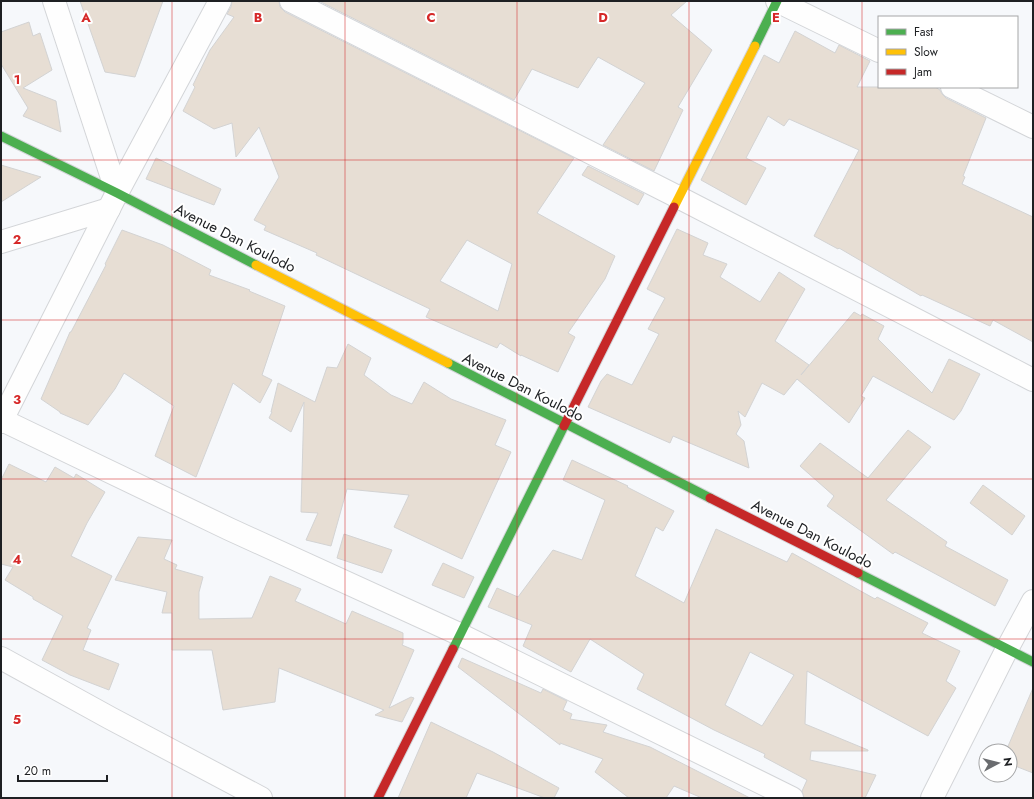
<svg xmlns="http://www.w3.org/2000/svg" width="1034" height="799" font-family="Jost,sans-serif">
  <rect width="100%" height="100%" fill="#f6f8fb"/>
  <g fill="#e7ded4" stroke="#d3d3d3" fill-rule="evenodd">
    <path d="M 80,1 L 163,1 L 135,77 L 105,72 Z"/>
    <path d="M 232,1 L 279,1 L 280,7 L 285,12 L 574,158 L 537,213 L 615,256 L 605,279 L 568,333 L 575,337 L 558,372 L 521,355 L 521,356 L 500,343 L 497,348 L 426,317 L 430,309 L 316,255 L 317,253 L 264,230 L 266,226 L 254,220 L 279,177 L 259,127 L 236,157 L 232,123 L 214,129 L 183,111 L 195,87 L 193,85 L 210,50 L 234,17 L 227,14 L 231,7 ZM 467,240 L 512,264 L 498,311 L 440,281 Z"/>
    <path d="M 319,1 L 687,1 L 671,15 L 712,50 L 678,107 L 683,110 L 654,171 L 603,145 L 645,83 L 598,57 L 578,88 L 532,69 L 514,100 Z"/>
    <path d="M 29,22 L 33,36 L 40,33 L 52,70 L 23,88 L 56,101 L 61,132 L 23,116 L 28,108 L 1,64 L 1,32 Z"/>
    <path d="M 795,31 L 835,53 L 839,45 L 870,61 L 857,87 L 935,87 L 940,90 L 942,94 L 946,98 L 986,118 L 963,176 L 965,177 L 962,184 L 1033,217 L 1033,342 L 993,320 L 990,326 L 922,295 L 921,296 L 839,248 L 838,249 L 814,236 L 859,150 L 789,119 L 784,126 L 768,116 L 746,158 L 766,168 L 746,205 L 701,180 L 764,55 L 779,63 Z"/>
    <path d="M 156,158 L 221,189 L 214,205 L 146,179 Z"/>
    <path d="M 1,165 L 41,177 L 1,202 Z"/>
    <path d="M 588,166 L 644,194 L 638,205 L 582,175 Z"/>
    <path d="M 677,229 L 708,243 L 703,255 L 727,264 L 720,277 L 760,302 L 779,272 L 805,289 L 775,341 L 809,365 L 801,375 L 854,312 L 861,316 L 862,314 L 884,326 L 878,339 L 932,393 L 949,359 L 980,374 L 961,411 L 954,420 L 873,376 L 861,396 L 865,398 L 849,423 L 797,379 L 784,395 L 762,383 L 745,417 L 738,411 L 741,425 L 736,434 L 744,441 L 749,468 L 673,436 L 670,443 L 588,407 L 601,381 L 607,374 L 632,385 L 659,334 L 648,329 L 665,298 L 647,289 Z"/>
    <path d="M 122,230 L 163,245 L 211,270 L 209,275 L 250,290 L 249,291 L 285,306 L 262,375 L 272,380 L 260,403 L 233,383 L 196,477 L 155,456 L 174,406 L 124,373 L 115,389 L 88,425 L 60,413 L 60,412 L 41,399 L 70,332 L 71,332 L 106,265 L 105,264 Z"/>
    <path d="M 348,344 L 371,358 L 364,375 L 391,395 L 412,404 L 424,382 L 451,399 L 506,420 L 495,445 L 511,452 L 462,559 L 394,527 L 409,495 L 347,489 L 331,546 L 306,540 L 318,513 L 301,512 L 304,402 L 291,432 L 269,418 L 272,412 L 271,412 L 278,383 L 315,402 L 327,367 L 337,368 Z"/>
    <path d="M 908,430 L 931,447 L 886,500 L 947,542 L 945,546 L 1008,580 L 995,606 L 895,552 L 893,554 L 853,525 L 827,506 L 834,496 L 800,466 L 820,443 L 868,478 Z"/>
    <path d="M 572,460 L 628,486 L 627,487 L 674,511 L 663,531 L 656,527 L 635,576 L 684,603 L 716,529 L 787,562 L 792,553 L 875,599 L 877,597 L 928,623 L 922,633 L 960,651 L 946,681 L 956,688 L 928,736 L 807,671 L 805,724 L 868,750 L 868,751 L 811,751 L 810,760 L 876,775 L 865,798 L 804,798 L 802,791 L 807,780 L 764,757 L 765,754 L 714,730 L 637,689 L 644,674 L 590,639 L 571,672 L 523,646 L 532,625 L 488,607 L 497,588 L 518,597 L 553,550 L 582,560 L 605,500 L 563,480 ZM 750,652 L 794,675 L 762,726 L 725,705 Z"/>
    <path d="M 9,464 L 46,482 L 55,467 L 74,478 L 76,474 L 105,492 L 87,523 L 71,556 L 112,576 L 87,628 L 91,630 L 83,650 L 119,664 L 109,690 L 70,675 L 42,660 L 63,616 L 33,599 L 33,597 L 5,580 L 13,567 L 1,564 L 1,480 Z"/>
    <path d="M 983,485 L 1025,516 L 1012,535 L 970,503 Z"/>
    <path d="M 344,534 L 392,550 L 382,573 L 337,558 Z"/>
    <path d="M 138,537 L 172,540 L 164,559 L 177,565 L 175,569 L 203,577 L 199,592 L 199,619 L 252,618 L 270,576 L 301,589 L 295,601 L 346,624 L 352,611 L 403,633 L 403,643 L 402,645 L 414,650 L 389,708 L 411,697 L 414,698 L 402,722 L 375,715 L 384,710 L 279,668 L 275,702 L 223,710 L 212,650 L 172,650 L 172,613 L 162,613 L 167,592 L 115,580 Z"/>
    <path d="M 443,563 L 474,577 L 464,598 L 432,585 Z"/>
    <path d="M 462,658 L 541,693 L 543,689 L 567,701 L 563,710 L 572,714 L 570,719 L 607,725 L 603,732 L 650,747 L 750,798 L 702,798 L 674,786 L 666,798 L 629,798 L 595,772 L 603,759 L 560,743 L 560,745 L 458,667 Z"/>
    <path d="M 1033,688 L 1033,773 L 1010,764 L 1010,751 L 1006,751 Z"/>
    <path d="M 431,722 L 493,752 L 559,788 L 554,798 L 545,798 L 477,773 L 466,798 L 398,798 Z"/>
  </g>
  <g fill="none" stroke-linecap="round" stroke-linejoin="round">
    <defs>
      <g id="street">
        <path d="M 54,1 L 117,193"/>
        <path d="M 291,1 L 678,197 L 1033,380"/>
        <path d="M 777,1 L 879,51"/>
        <path d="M 952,87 L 1033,127"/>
        <path d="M 1,242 L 109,209"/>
        <path d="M 2,420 L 229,529 L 459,634 L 792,798"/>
        <path d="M 1,422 L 117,193 L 220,1"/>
        <path d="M 1,658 L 110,718 L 261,798"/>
        <path d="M 932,798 L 1007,649 L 1033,601"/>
      </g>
      <g id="fast">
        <path d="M 755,46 L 777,1"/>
        <path d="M 1,136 L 117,193 L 256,265"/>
        <path d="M 448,363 L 710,498"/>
        <path d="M 858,573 L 1033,662"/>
        <path d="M 453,649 L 564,426"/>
      </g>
      <g id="slow">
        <path d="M 674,207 L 755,46"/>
        <path d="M 256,265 L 448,363"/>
      </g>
      <g id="jam">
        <path d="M 564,426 L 674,207"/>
        <path d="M 710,498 L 858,573"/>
        <path d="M 378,798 L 453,649"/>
      </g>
    </defs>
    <use href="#street" stroke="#d3d5d8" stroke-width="24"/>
    <use href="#fast" stroke="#d3d5d8" stroke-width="11"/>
    <use href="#slow" stroke="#d3d5d8" stroke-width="11"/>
    <use href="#jam" stroke="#d3d5d8" stroke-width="11"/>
    <use href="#street" stroke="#fefefe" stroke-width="22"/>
    <use href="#fast" stroke="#4caf50" stroke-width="9"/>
    <use href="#slow" stroke="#ffc107" stroke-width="9"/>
    <use href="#jam" stroke="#c62828" stroke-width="9"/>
  </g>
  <path fill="none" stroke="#d62828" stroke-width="1" stroke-opacity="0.55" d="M 172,1 L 172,798M 345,1 L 345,798M 517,1 L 517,798M 689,1 L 689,798M 862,1 L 862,798M 1,160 L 1033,160M 1,320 L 1033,320M 1,479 L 1033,479M 1,639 L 1033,639"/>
  <g text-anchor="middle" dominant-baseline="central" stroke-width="4" stroke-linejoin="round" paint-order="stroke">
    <g font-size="15" fill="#1e2023" stroke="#fff">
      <text transform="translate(235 238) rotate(27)">Avenue Dan Koulodo</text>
      <text transform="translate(523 387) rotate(27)">Avenue Dan Koulodo</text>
      <text transform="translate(812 534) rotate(27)">Avenue Dan Koulodo</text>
    </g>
  </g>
  <g font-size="13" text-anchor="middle" font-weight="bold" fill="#d62828" stroke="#fff" stroke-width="4" stroke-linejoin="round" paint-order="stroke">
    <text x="86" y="22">A</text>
    <text x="258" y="22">B</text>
    <text x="431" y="22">C</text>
    <text x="603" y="22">D</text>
    <text x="776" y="22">E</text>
    <text x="17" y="84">1</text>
    <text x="17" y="244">2</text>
    <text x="17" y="404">3</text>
    <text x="17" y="564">4</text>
    <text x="17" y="724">5</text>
  </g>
  <rect width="1034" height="799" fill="none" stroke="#1e2023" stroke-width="4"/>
  <rect x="878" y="16" width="140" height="72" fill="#ffffff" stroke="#a5a6a7"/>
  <rect x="886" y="29" width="20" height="6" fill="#4caf50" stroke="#a5a6a7"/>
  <text x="914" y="36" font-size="12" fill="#1e2023">Fast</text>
  <rect x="886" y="49" width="20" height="6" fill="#ffc107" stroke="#a5a6a7"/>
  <text x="914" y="56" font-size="12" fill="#1e2023">Slow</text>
  <rect x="886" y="69" width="20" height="6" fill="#c62828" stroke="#a5a6a7"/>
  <text x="914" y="76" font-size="12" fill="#1e2023">Jam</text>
  <g transform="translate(998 763) rotate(83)"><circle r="19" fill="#ffffff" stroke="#a5a6a7"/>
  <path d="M0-3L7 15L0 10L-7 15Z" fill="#6a6c6f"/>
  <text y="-6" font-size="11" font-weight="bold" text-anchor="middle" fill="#1e2023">N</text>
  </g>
  <path d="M18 775v6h89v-6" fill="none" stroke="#1e2023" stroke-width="2"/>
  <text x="24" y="775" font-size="12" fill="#1e2023" stroke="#ffffff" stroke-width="3" paint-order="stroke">20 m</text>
</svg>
